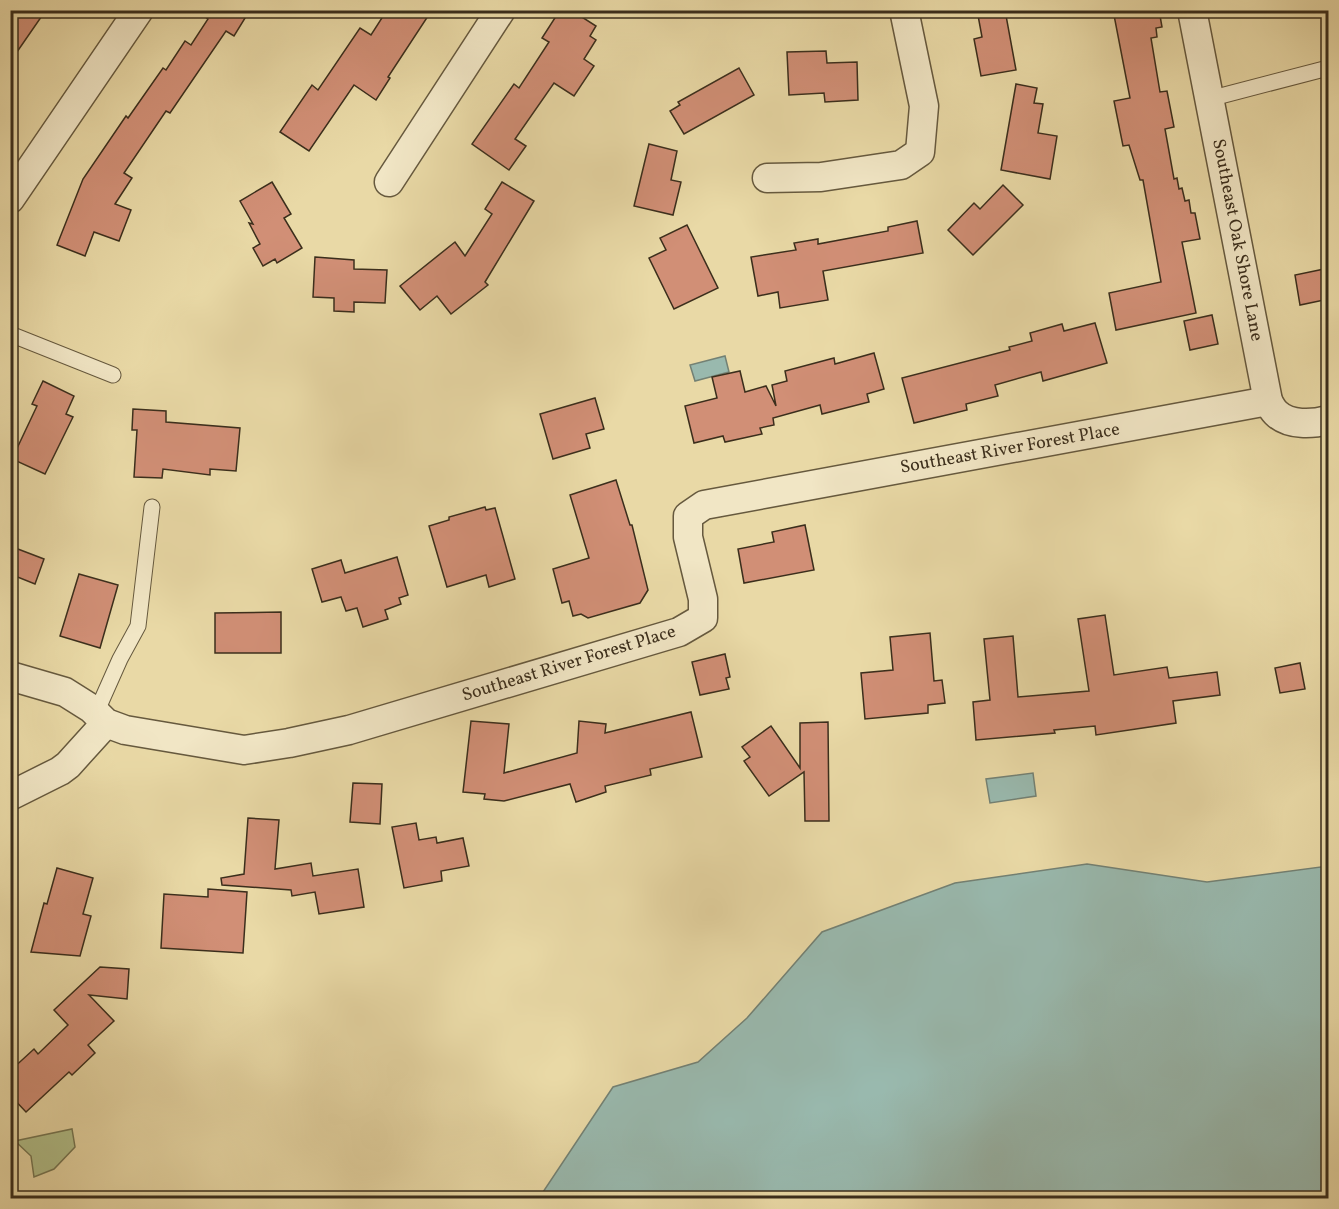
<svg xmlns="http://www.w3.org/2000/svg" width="1339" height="1209" font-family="Vollkorn,serif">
  <rect width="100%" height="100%" fill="#e9d9a6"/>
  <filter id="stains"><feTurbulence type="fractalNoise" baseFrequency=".00333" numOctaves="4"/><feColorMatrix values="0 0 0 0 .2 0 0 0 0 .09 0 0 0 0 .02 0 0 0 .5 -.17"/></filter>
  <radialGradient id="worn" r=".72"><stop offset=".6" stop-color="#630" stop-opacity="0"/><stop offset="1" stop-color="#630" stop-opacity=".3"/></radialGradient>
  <path fill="#b2c08a" stroke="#767753" stroke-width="1.5" d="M 72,1129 L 75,1147 L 54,1169 L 34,1177 L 31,1156 L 15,1141 Z"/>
  <g fill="#99b9ae" stroke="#738174" stroke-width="1.5">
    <path d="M 725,356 L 729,372 L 695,381 L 690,365 Z"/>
    <path d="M 1033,773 L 1036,796 L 990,803 L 986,779 Z"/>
    <path d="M 1087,864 L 1207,882 L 1328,866 L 1328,1198 L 539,1198 L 613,1087 L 698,1062 L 747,1018 L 822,932 L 955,883 Z"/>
  </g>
  <g fill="#d18f76" stroke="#3b2e1c" stroke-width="1.5">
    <path d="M 10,10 L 46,10 L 10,62 Z"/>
    <path d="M 195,10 L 250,10 L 234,36 L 226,31 L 170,113 L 166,111 L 124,173 L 132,178 L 115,204 L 131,210 L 119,241 L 94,232 L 85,256 L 57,245 L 83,179 L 126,116 L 128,118 L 163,68 L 166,70 L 185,41 L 191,45 L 208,19 Z"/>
    <path d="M 387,10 L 432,10 L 388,77 L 390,78 L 376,100 L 354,85 L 309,151 L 280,132 L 312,85 L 318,90 L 360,28 L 371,35 Z"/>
    <path d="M 560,10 L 571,10 L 596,26 L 590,36 L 596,40 L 584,59 L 594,66 L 574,96 L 554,83 L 515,139 L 526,146 L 509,170 L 472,144 L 514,84 L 519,88 L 549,42 L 542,38 Z"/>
    <path d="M 977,10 L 1005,10 L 1016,70 L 981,76 L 974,39 L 982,37 Z"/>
    <path d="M 1113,10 L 1159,10 L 1162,27 L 1156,28 L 1157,37 L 1151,38 L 1160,92 L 1167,91 L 1174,127 L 1165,129 L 1174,179 L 1177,178 L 1179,189 L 1182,188 L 1185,201 L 1189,200 L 1191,213 L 1195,213 L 1200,239 L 1182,242 L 1196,313 L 1116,330 L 1109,293 L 1161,282 L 1143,180 L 1140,180 L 1129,145 L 1123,146 L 1114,101 L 1130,98 Z"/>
    <path d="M 826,51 L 827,63 L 857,62 L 858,100 L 825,102 L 824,93 L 789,95 L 787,52 Z"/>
    <path d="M 739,68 L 754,95 L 684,134 L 670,111 L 680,105 L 678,102 Z"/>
    <path d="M 1016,84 L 1037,88 L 1034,103 L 1043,104 L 1038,133 L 1057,136 L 1050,179 L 1001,170 Z"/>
    <path d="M 649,144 L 677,151 L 671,180 L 681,182 L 673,215 L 634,206 Z"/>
    <path d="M 272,182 L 291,214 L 284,218 L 302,248 L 277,263 L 275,259 L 263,266 L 253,248 L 260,244 L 249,223 L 253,224 L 240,201 Z"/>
    <path d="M 502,182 L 534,201 L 485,282 L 488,285 L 451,314 L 437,296 L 420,310 L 400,286 L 455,242 L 465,256 L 492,214 L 485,209 Z"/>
    <path d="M 1003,185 L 1023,205 L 973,255 L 948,230 L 974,203 L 980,209 Z"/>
    <path d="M 917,221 L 923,253 L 823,271 L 828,300 L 780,308 L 778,292 L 758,296 L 751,257 L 796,250 L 794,243 L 818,239 L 818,244 L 888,231 L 888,227 Z"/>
    <path d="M 687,225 L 718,288 L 674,309 L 649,258 L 666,250 L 660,238 Z"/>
    <path d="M 315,257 L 354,260 L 354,269 L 387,270 L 385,303 L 354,302 L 354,312 L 334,311 L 334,298 L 313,297 Z"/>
    <path d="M 1329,268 L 1329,299 L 1300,305 L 1295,275 Z"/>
    <path d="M 1212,315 L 1218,344 L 1190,350 L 1184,321 Z"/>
    <path d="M 1095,323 L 1107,363 L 1043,381 L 1041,372 L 995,385 L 998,396 L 966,404 L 967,410 L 914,423 L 902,378 L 1010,350 L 1009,347 L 1032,341 L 1030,333 L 1062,324 L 1064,331 Z"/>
    <path d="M 874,353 L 884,389 L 867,394 L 869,402 L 822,414 L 820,405 L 773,418 L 774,425 L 760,428 L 762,434 L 725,442 L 723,436 L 694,443 L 685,406 L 717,398 L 712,377 L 740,371 L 745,392 L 766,386 L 776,406 L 772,385 L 787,381 L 785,371 L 834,358 L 835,364 Z"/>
    <path d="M 43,381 L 74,396 L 66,414 L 73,417 L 45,474 L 12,459 L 37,406 L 32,404 Z"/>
    <path d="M 595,398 L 604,429 L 586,434 L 590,448 L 553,459 L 540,414 Z"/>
    <path d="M 133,409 L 166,411 L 166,422 L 240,428 L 236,471 L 210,469 L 210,475 L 163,469 L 162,478 L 134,477 L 137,430 L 132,430 Z"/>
    <path d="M 616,480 L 630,525 L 632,525 L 648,590 L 640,603 L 588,618 L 581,614 L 573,616 L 569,601 L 562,603 L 553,569 L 589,558 L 570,495 Z"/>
    <path d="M 485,507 L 486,510 L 495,508 L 515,579 L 489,587 L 486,575 L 447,587 L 429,526 L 449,520 L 449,517 Z"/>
    <path d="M 805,525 L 814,570 L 744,583 L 738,549 L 774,542 L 772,532 Z"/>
    <path d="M 10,546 L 44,559 L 35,584 L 10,574 Z"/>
    <path d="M 397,557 L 408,595 L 399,598 L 401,604 L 385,610 L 388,619 L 363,627 L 357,608 L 346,611 L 341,597 L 322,602 L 312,569 L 341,560 L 345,573 Z"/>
    <path d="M 79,574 L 118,585 L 100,648 L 60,636 Z"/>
    <path d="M 281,612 L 281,653 L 215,653 L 215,613 Z"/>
    <path d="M 1105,615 L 1114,675 L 1167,667 L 1169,678 L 1217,672 L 1220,695 L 1173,701 L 1176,723 L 1096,735 L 1095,726 L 1054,730 L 1055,733 L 976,740 L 973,702 L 990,700 L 984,639 L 1013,636 L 1018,697 L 1089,691 L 1078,619 Z"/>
    <path d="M 930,633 L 934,681 L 942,680 L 945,703 L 928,705 L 928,713 L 865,719 L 861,673 L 893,670 L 890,637 Z"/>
    <path d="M 725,654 L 730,677 L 726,678 L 729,689 L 700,695 L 692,662 Z"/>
    <path d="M 1300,663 L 1305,689 L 1280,693 L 1275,668 Z"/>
    <path d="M 691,712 L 702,757 L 650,769 L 651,775 L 605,786 L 606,792 L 576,802 L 570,784 L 504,801 L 484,799 L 485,794 L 463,792 L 471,721 L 509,724 L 504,773 L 577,753 L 579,721 L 606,724 L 605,733 Z"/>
    <path d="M 828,722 L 829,821 L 805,821 L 804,772 L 769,796 L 744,761 L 750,757 L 742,747 L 771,726 L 800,768 L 800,723 Z"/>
    <path d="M 353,783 L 382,784 L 380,824 L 350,822 Z"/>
    <path d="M 248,818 L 279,820 L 275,869 L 311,863 L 313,876 L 358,869 L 364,907 L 319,914 L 315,892 L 292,896 L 291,890 L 222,885 L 221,878 L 244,874 Z"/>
    <path d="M 416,823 L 419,840 L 436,837 L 437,843 L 463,838 L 469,866 L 441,871 L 442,881 L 404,888 L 392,827 Z"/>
    <path d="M 57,868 L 93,878 L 83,914 L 91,916 L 80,956 L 31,952 L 44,903 L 47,904 Z"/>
    <path d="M 208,889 L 247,892 L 243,953 L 161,948 L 164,894 L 208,897 Z"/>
    <path d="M 100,967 L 129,969 L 127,999 L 89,995 L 114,1021 L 88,1045 L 95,1053 L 72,1075 L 69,1072 L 26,1112 L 10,1095 L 10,1071 L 34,1049 L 38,1054 L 68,1025 L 54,1010 Z"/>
  </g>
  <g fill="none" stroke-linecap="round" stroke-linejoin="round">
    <defs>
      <g id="service">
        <path d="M 1209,99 L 1328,68"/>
        <path d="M 10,334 L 113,375"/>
        <path d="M 96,713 L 120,659 L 138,626 L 152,507"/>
      </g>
      <g id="minor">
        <path d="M 1192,10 L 1268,401 C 1270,405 1273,410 1276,413 C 1289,426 1313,424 1328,420"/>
        <path d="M 767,178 L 821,177 L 901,165 L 920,152 L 924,106 L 904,10"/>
        <path d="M 389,182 L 501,10"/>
        <path d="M 10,199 L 139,10"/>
        <path d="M 10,676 L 65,692 L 92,709 L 106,723 L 125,730 L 244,750 L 289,743 L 349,730 L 679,632 L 703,618 L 703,599 L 688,537 L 688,516 L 704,505 L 1268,401"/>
        <path d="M 10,796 L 60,771 L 68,765 L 106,723"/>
      </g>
    </defs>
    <use href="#service" stroke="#66593e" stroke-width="17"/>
    <use href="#minor" stroke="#66593e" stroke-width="31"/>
    <use href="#service" stroke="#f1e6c5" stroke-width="15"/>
    <use href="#minor" stroke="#f1e6c5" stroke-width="28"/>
  </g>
  <g text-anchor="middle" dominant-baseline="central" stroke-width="5" stroke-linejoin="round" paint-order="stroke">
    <g font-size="18" fill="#3b2e1c" stroke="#f1e6c5">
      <text transform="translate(1237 240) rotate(79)">Southeast Oak Shore Lane</text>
      <text transform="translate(1010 449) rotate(-10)">Southeast River Forest Place</text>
      <text transform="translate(569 664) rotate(-17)">Southeast River Forest Place</text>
    </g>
  </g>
  <rect width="1339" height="1209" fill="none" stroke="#e9d9a6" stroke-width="36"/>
  <rect x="12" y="12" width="1315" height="1185" fill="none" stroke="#3b2e1c" stroke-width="3"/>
  <rect x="18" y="18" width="1303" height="1173" fill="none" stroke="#3b2e1c" stroke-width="1.5"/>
  <rect width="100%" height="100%" filter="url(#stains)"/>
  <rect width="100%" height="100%" fill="url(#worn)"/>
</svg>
